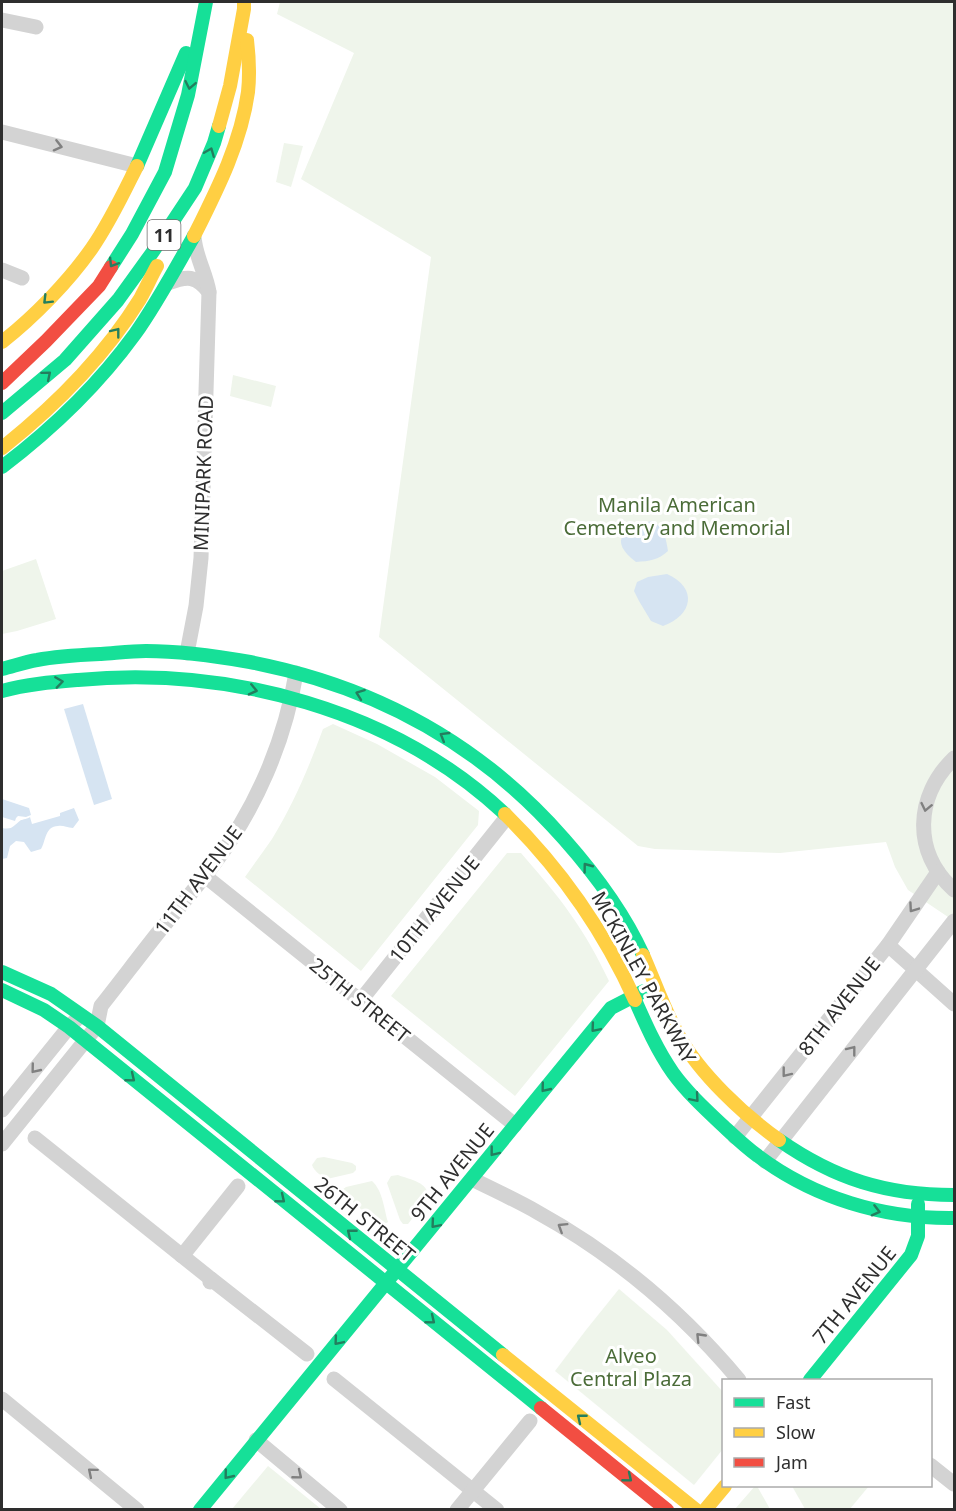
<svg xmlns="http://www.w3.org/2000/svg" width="956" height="1511" font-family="'Noto Sans',sans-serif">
  <rect width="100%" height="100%" fill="#fff"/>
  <g fill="#eff5eb">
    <path d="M 280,2 L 954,2 L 954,921 L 908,890 L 895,867 L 886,842 L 780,853 L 655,849 L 638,846 L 379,637 L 431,257 L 301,179 L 354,53 L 277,14 Z"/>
    <path d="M 284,143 L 303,146 L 291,187 L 276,182 Z"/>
    <path d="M 233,375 L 276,386 L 271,407 L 230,396 Z"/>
    <path d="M 36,559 L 56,619 L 17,631 L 2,634 L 2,571 Z"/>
    <path d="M 333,724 L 377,744 L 435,777 L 479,811 L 478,825 L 361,971 L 245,877 C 254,864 263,852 272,839 C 293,805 309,767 323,729 Z"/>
    <path d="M 507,853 L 521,853 C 538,873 556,893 571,915 C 586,936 598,958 609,981 L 515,1096 L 391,996 Z"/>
    <path d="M 324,1157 L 352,1163 L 356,1166 L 356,1170 L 353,1173 L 327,1179 C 321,1176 314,1171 312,1165 L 317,1158 Z"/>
    <path d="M 398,1175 C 411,1180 429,1182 428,1198 L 408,1224 L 403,1224 L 400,1220 L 387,1183 L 391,1176 Z"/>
    <path d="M 372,1181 C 383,1191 384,1209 388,1222 L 381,1226 L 342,1193 L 342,1190 L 346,1187 Z"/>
    <path d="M 619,1289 L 667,1330 L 723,1392 L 723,1449 L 694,1485 L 555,1371 L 586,1330 Z"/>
    <path d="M 268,1466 L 321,1509 L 232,1509 Z"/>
    <path d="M 755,1486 L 757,1486 L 770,1509 L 735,1509 Z"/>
    <path d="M 792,1486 L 869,1486 L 849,1510 L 805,1509 Z"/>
  </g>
  <g fill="#d6e4f2">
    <path d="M 652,521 C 664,527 666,539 668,551 C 658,560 650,561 636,562 C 607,540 624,527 652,521 Z"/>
    <path d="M 667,574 C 698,588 693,615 663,626 L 651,621 L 639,601 L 634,591 L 637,582 L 648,577 Z"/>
    <path d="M 83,704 L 112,799 L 94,805 L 64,709 Z"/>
    <path d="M 2,799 L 29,808 L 31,815 L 26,817 L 18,816 L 16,818 L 15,821 L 2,817 Z"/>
    <path d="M 74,808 L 79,820 L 73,828 C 67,828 63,825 58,826 C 45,826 46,841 41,849 L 31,852 L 24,842 L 16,841 L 10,846 L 7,858 L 2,859 L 2,828 C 13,830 13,826 21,820 C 22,820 29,818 30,817 L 32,824 L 60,816 L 60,813 Z"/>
  </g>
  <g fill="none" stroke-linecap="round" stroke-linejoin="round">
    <g stroke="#d3d3d3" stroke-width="15">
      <path d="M 2,20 L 36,27"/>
      <path d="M 2,132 L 137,166"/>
      <path d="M 2,270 L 22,278"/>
      <path d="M 168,283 C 187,276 196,275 209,292"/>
      <path d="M 187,653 L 196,606 L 201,558 L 209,292 C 206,273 195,256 194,236"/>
      <path d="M 954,758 C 915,796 912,852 954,890"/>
      <path d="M 205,876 L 515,1125"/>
      <path d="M 888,945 L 954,1004"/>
      <path d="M 361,1000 L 507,817"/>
      <path d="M 2,1110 L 69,1027 L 76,1020"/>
      <path d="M 735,1137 L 888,945 L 938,872"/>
      <path d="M 35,1138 L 211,1279"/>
      <path d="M 2,1144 L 97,1026 L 101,1006 C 120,982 138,958 157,934 C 176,911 196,888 214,864 C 256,808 285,741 296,673"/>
      <path d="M 765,1161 L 954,921"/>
      <path d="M 472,1179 C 494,1190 516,1200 537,1212 C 615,1255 683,1313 739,1380"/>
      <path d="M 182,1256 L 238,1186"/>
      <path d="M 210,1282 L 211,1279 L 307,1354"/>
      <path d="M 334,1379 L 497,1510"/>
      <path d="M 2,1399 L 137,1510"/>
      <path d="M 256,1440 L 340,1510"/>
      <path d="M 930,1465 L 954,1484"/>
      <path d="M 457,1510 L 530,1421"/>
    </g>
    <g stroke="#16e098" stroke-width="14">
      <path d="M 137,166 L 186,53"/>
      <path d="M 111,267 L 132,234 L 165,172 L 188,95 L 206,2"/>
      <path d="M 2,413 L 65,360 L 118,300 L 152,253 L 195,188 L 214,143 L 219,126"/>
      <path d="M 2,467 C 52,429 98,385 135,334 C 157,303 175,269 194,236"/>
      <path d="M 2,669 C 14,666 25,662 37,660 C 58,656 80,655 101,654 C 116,653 131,651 146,651 C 180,651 216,656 250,662 C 375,686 480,743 564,839 C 595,874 624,913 643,955"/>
      <path d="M 2,691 C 27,684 53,682 78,680 C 229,666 393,709 505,814"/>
      <path d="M 2,972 L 51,994 L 97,1026 L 503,1355"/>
      <path d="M 2,990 L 44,1010 L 69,1027 L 541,1408"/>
      <path d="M 635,1000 C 646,1025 657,1050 673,1073 C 686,1091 703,1107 720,1123 C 732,1134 744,1146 758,1156 C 814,1198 884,1219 954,1218"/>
      <path d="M 779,1140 C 835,1179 886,1195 954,1195"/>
      <path d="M 810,1380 L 911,1255 L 918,1236 L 918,1204"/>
      <path d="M 200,1510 L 611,1008 L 644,991"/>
    </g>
    <g stroke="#ffcf43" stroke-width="14">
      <path d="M 219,126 L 230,86 L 244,9 L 244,2"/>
      <path d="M 194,236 C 217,190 241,143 248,92 C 250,74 249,57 247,40"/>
      <path d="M 2,342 C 34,317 69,281 92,248 C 110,222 123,194 137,166"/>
      <path d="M 2,448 C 55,406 104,357 140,299 C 146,288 151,277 157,266"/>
      <path d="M 505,814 C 561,869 603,929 635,1000"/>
      <path d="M 643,955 C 655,982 664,1010 679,1036 C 700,1074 744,1115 779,1140"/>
      <path d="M 503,1355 L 696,1510"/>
      <path d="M 705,1510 L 725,1486"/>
    </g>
    <g stroke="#f24e42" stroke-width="14">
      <path d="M 2,383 L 46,341 L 99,286 L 111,267"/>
      <path d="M 541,1408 L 667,1510"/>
    </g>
  </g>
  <defs><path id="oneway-chevron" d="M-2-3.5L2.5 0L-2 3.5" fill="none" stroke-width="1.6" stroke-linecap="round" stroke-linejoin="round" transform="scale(1.5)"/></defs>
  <g stroke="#237e5e">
    <use href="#oneway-chevron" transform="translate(190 85) rotate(101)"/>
    <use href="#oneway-chevron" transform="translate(210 152) rotate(-68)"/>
    <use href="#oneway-chevron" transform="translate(113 263) rotate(122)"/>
    <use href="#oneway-chevron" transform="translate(47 300) rotate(135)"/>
    <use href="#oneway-chevron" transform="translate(116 332) rotate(-52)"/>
    <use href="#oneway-chevron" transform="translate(47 375) rotate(-40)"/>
    <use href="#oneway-chevron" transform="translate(59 682) rotate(-8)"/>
    <use href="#oneway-chevron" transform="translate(253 690) rotate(13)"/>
    <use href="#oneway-chevron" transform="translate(360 694) rotate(-160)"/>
    <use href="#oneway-chevron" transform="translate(444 736) rotate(-149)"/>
    <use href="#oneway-chevron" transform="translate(587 867) rotate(-127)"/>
    <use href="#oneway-chevron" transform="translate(595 1028) rotate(130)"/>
    <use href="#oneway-chevron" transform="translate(131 1078) rotate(39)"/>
    <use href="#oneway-chevron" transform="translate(545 1088) rotate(129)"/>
    <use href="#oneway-chevron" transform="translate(695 1098) rotate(49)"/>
    <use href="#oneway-chevron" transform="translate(494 1152) rotate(128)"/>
    <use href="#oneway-chevron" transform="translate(281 1199) rotate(39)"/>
    <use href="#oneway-chevron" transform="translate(876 1211) rotate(14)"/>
    <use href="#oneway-chevron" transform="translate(435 1224) rotate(130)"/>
    <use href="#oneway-chevron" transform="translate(351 1233) rotate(-141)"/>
    <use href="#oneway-chevron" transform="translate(431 1320) rotate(39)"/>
    <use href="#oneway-chevron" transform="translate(338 1341) rotate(130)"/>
    <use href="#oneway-chevron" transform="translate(581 1418) rotate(-141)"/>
    <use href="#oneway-chevron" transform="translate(228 1475) rotate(129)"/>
    <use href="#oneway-chevron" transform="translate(628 1478) rotate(39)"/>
  </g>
  <g stroke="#808080">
    <use href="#oneway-chevron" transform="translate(58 146) rotate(14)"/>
    <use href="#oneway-chevron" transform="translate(926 807) rotate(102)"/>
    <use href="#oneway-chevron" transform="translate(913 908) rotate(125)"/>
    <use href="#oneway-chevron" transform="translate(852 1050) rotate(-52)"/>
    <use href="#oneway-chevron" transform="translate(35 1069) rotate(129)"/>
    <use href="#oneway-chevron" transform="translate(786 1073) rotate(128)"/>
    <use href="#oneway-chevron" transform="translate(562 1227) rotate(-148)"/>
    <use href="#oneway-chevron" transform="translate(700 1337) rotate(-134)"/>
    <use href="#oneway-chevron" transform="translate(92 1472) rotate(-140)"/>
    <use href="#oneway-chevron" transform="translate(298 1475) rotate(39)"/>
  </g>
  <g text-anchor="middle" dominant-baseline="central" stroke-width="6" stroke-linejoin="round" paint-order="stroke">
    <rect fill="#fff" stroke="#6d6d6d" stroke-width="1.5" x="147.5" y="220" width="33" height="30" rx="4.5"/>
    <g font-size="18" font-weight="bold" fill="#2e2e2e">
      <text x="164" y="235">11</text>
    </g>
    <g font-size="20" fill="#2e2e2e" stroke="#fff">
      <text transform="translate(203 473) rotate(-88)">MINIPARK ROAD</text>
      <text transform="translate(198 880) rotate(-53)">11TH AVENUE</text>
      <text transform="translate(434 909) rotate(-51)">10TH AVENUE</text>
      <text transform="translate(644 977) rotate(61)">MCKINLEY PARKWAY</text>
      <text transform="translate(360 1000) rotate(39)">25TH STREET</text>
      <text transform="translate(839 1006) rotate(-52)">8TH AVENUE</text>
      <text transform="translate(452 1172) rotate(-51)">9TH AVENUE</text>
      <text transform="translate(365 1219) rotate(39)">26TH STREET</text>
      <text transform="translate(854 1295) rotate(-51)">7TH AVENUE</text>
    </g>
    <g font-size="20" fill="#4b6c38" stroke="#fff">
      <text x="677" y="504">Manila American<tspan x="677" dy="23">Cemetery and Memorial</tspan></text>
      <text x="631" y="1355">Alveo<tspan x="631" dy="23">Central Plaza</tspan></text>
    </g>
  </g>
  <rect width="956" height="1511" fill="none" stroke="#2e2e2e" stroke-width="6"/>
  <rect x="722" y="1379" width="210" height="108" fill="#ffffff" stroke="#ababab" stroke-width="1.5"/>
  <rect x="734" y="1398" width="30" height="9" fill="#16e098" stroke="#ababab" stroke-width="1.5"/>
  <text x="776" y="1409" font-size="18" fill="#2e2e2e">Fast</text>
  <rect x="734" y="1428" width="30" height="9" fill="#ffcf43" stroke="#ababab" stroke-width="1.5"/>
  <text x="776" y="1439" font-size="18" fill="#2e2e2e">Slow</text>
  <rect x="734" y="1458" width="30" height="9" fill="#f24e42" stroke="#ababab" stroke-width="1.5"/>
  <text x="776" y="1469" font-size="18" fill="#2e2e2e">Jam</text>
</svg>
